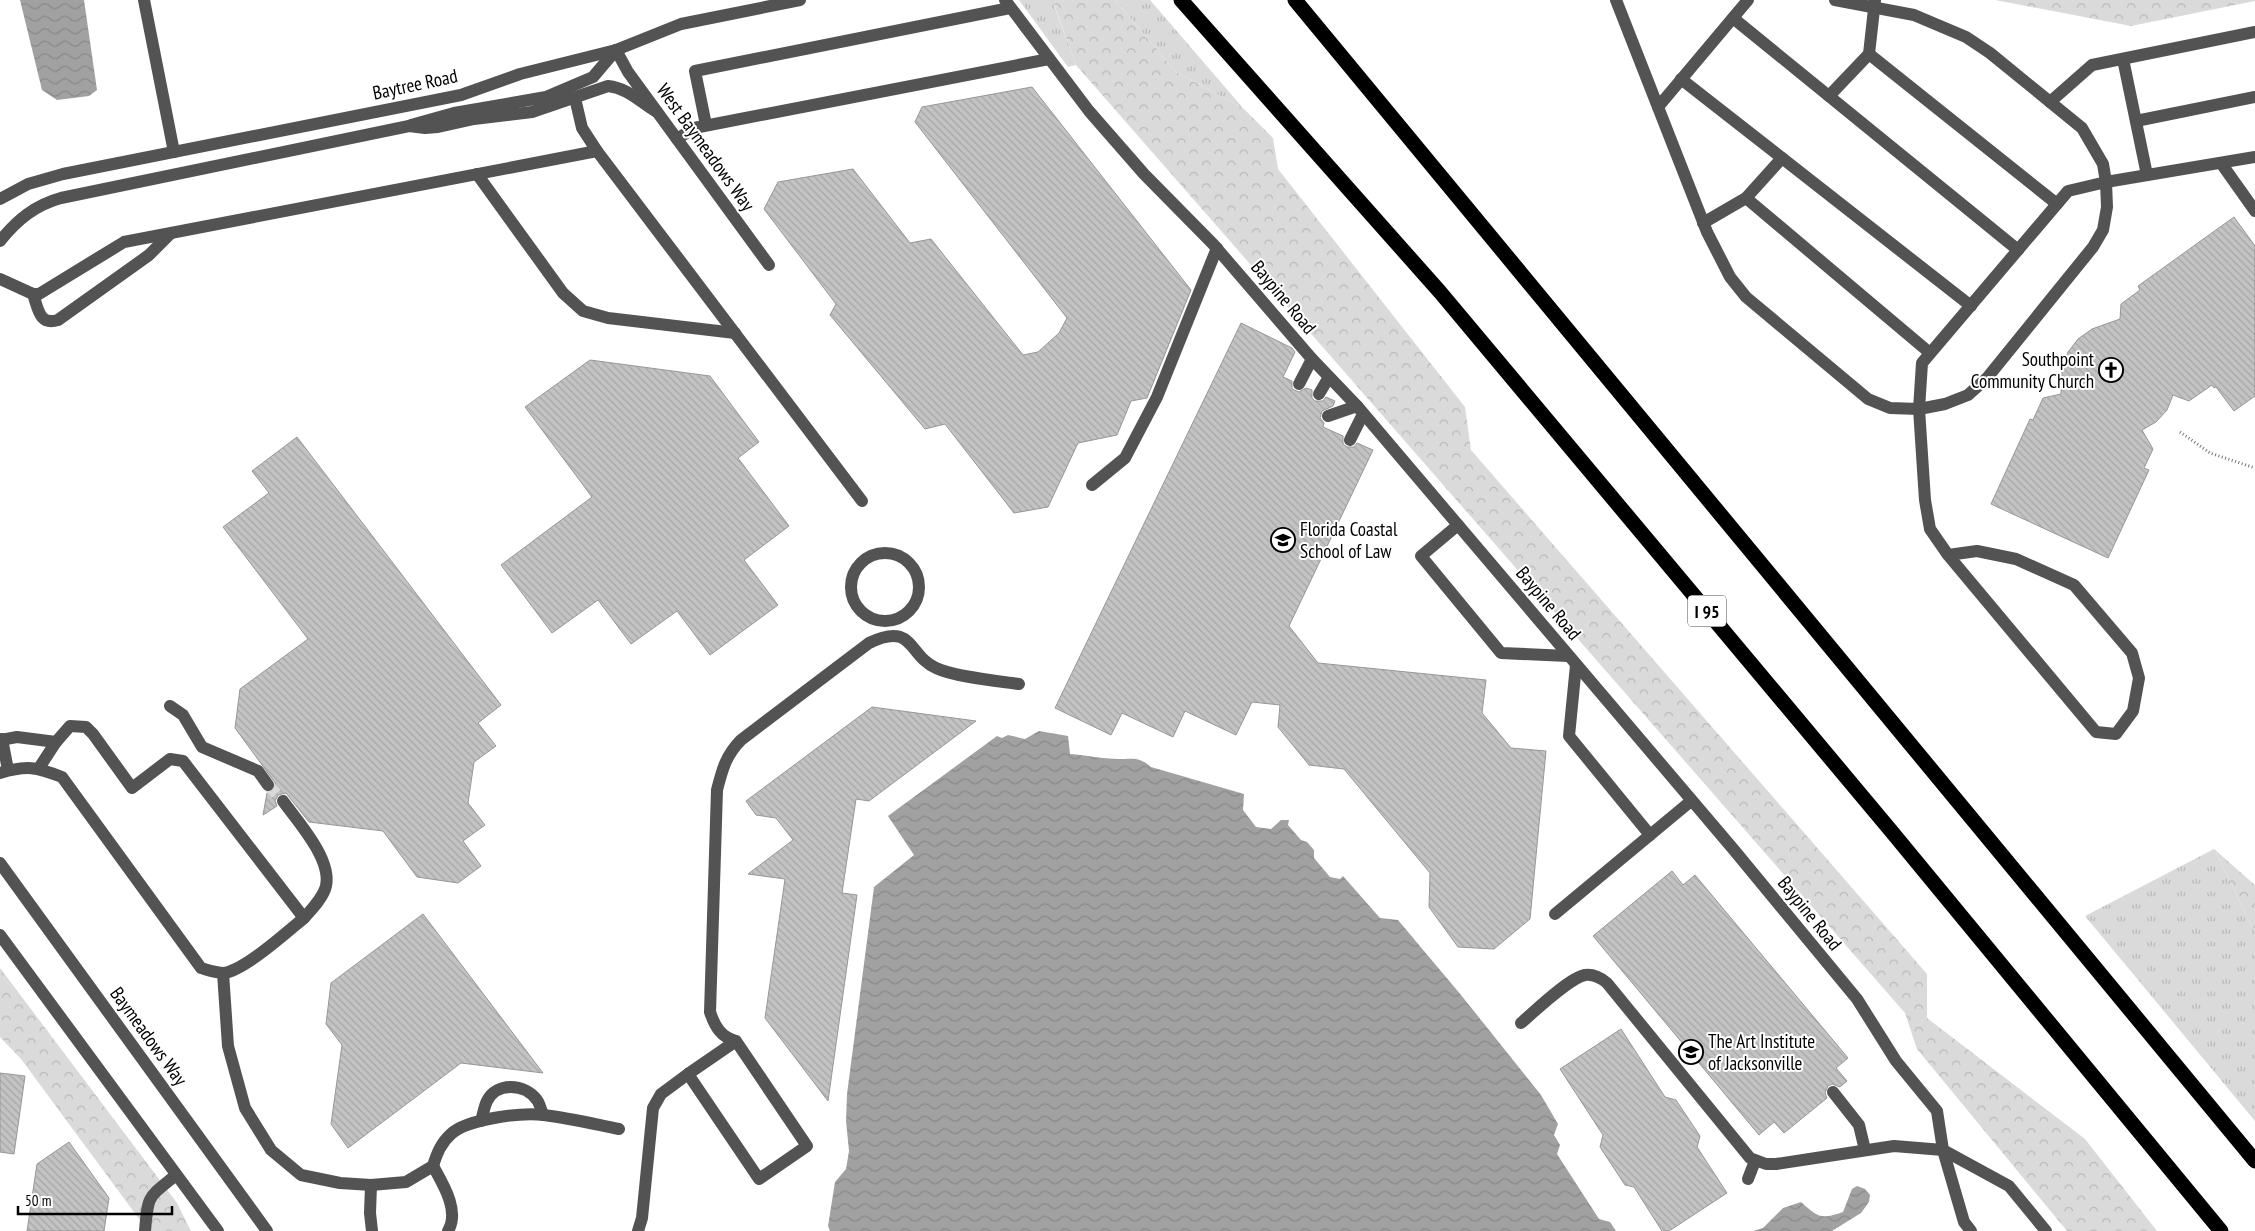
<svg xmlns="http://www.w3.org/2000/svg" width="2255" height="1231" font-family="'PT Sans Narrow',sans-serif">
  <defs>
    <pattern id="grass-tufts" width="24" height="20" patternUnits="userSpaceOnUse" patternTransform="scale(1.25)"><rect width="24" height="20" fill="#dadada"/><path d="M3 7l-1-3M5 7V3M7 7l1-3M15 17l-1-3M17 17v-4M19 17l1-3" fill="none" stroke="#b9b9b9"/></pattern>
    <pattern id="forest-crowns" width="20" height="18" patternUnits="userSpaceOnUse" patternTransform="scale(1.25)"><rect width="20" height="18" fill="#dadada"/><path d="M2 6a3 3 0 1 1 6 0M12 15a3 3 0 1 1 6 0" fill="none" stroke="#b9b9b9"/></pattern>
    <pattern id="water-waves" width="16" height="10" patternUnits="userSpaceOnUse" patternTransform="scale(1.25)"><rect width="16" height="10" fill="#a1a1a1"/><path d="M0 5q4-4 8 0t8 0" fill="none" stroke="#898989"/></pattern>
    <pattern id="building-back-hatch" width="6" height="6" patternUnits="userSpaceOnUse" patternTransform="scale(1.25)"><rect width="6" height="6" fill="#c3c3c3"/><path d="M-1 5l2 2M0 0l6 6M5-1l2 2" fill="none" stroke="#a6a6a6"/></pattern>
  </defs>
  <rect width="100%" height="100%" fill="#fff"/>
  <g fill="url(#grass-tufts)">
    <path d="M 1019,0 L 1065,0 L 1054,5 L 1076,65 L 1068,67 Z"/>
    <path d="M 1115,0 L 1150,0 L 1243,108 L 1176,72 Z"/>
    <path d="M 2214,849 L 2255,932 L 2255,1121 L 2085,916 Z"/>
  </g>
  <g fill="url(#forest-crowns)">
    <path d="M 1065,0 L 1115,0 L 1176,72 L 1243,108 L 1273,138 L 1278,169 L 1465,407 L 1471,450 L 1927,974 L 1927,1018 L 2085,1139 L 2157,1231 L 2067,1231 L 1917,1049 L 1905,1013 L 1076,65 L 1054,4 Z"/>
    <path d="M 1995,0 L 2255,0 L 2255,1 L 2131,26 Z"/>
    <path d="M 2214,849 L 2255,885 L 2255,932 Z"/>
    <path d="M 0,968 L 177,1203 L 191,1231 L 148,1231 L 21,1059 L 0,1037 Z"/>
  </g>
  <g fill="url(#water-waves)">
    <path d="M 20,0 L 84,0 L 97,90 L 89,96 L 57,100 L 42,90 Z"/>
    <path d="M 1039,731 L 1068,736 L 1070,754 C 1086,755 1103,759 1118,759 C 1132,759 1139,756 1151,767 L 1244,794 L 1243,810 L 1256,827 L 1271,829 L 1281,820 L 1289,820 L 1288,825 L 1301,840 L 1307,842 L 1314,850 L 1314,858 L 1330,877 L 1340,879 L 1343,876 L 1380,918 L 1398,920 L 1461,995 L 1541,1095 L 1558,1124 L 1554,1135 L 1560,1145 L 1557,1154 L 1599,1219 L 1610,1222 L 1616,1231 L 830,1231 L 828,1226 L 835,1182 L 846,1169 L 849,1151 L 846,1121 L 847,1094 L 874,887 L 914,855 L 888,816 L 997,736 L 1002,738 L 1008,735 L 1025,739 Z"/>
    <path d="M 1857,1186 L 1865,1189 L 1870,1195 L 1869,1202 L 1861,1213 L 1832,1231 L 1753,1231 L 1763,1228 L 1783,1208 L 1801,1202 C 1818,1217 1820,1220 1843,1212 L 1852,1189 Z"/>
  </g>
  <g fill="url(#building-back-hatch)" stroke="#979797">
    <path d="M 1032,87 L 1191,290 L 1147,398 L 1131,401 L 1117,435 L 1078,443 L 1048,507 L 1014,513 L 945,424 L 925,429 L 830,315 L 836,304 L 764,209 L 778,182 L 853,169 L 910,243 L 931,239 L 1023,355 L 1038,352 L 1059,333 L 1067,318 L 915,122 L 922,107 Z"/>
    <path d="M 2234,217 L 2255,246 L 2255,396 L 2234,411 L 2216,387 L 2214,388 L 2212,385 L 2189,401 L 2173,395 L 2167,410 L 2156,422 L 2142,430 L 2153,449 L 2144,468 L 2149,470 L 2108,558 L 1991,504 L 2030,419 L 2033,420 L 2043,398 L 2061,394 L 2062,368 L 2068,352 L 2078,339 L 2092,329 L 2120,319 L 2121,304 L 2140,290 L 2138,286 Z"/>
    <path d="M 1241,323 L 1292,348 L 1295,352 L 1283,377 L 1292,381 L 1292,389 L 1299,392 L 1306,388 L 1312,390 L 1312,398 L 1315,401 L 1323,401 L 1326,397 L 1335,401 L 1333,406 L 1322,411 L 1320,418 L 1324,423 L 1323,427 L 1343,436 L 1343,444 L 1347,447 L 1354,447 L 1357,443 L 1373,450 L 1289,626 L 1318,663 L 1486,680 L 1482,713 L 1511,748 L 1546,751 L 1530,919 L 1494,949 L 1458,947 L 1429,907 L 1430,873 L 1344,769 L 1309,765 L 1278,727 L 1280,705 L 1252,702 L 1236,735 L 1185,711 L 1173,737 L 1122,713 L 1111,735 L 1055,708 Z"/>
    <path d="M 590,360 L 710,376 L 759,442 L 738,458 L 789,526 L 744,560 L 778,605 L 710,655 L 677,611 L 631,644 L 598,600 L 552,633 L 501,565 L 592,497 L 525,407 Z"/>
    <path d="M 297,437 L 501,705 L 478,723 L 496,746 L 474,762 L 468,803 L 485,825 L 463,841 L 481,866 L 458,883 L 417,877 L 383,831 L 309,822 L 286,793 L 278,795 L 275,801 L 277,806 L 263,815 L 267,793 L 273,791 L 276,784 L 235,728 L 240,689 L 308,639 L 223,527 L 269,493 L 252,471 Z"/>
    <path d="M 872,707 L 976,721 L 869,801 L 856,799 L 842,893 L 857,895 L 828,1101 L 765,1018 L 785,879 L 748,874 L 793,840 L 776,818 L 756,815 L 746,801 Z"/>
    <path d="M 1672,871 L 1683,885 L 1695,875 L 1848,1058 L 1836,1068 L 1847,1081 L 1840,1087 L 1832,1084 L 1828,1086 L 1825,1093 L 1827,1098 L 1784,1133 L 1774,1122 L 1759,1135 L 1593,936 Z"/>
    <path d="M 423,914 L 543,1073 L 461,1063 L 348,1148 L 331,1124 L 342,1045 L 326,1024 L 331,983 Z"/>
    <path d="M 1621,1029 L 1665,1097 L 1676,1100 L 1700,1136 L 1697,1147 L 1727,1193 L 1669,1231 L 1662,1231 L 1634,1187 L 1625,1185 L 1600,1147 L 1603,1135 L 1560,1069 Z"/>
    <path d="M 0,1073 L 25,1076 L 14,1154 L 0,1152 Z"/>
    <path d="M 69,1142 L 109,1198 L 104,1231 L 27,1231 L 37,1164 Z"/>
  </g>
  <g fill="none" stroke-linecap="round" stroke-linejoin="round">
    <path stroke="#d9d9d9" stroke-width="12" stroke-dasharray="12 6" stroke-linecap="butt" d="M 268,785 L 283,801"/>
    <path stroke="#757575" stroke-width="3" stroke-dasharray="1 2.5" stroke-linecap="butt" d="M 2180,432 L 2210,453 L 2255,468"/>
    <g stroke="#535353" stroke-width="12">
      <path d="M 144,0 L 174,152"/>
      <path d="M 1005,0 L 1089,111 L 1144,174 L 1213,244 L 1312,359 L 1357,406 L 1734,850 L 1857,999 L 1896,1061 L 1937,1111 L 1943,1150 L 2009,1186 L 2046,1231"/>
      <path d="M 1616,0 L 1707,232 L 1730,277 L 1746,297 L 1868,399 L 1890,408 L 1919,409 L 1945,404 L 1968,395 L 1987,378 L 2093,247 L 2103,230 L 2107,207 L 2106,182 L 2103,164 L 2082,128 L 1990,53 L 1966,37 L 1914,15 L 1835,0"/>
      <path d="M 1733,18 L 2018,250"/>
      <path d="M 616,50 L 628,72 L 769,265"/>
      <path d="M 1869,54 L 2057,204"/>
      <path d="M 2123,59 L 2147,175"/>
      <path d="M 1681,79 L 1971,306"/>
      <path d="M 1829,96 L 1869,54 L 1875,0"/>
      <path d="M 575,98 L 582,128 L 597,151 L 862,501"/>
      <path d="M 2050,102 L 2092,65 L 2255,32"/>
      <path d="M 1658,107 L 1748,0"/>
      <path d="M 2136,121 L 2255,97"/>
      <path d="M 411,125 L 454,113 L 546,97 L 593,77 L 616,50"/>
      <path d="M 706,125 L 695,71 L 1010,8"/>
      <path d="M 677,139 L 694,128 L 1049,59"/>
      <path d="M 2221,163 L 2255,211"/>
      <path d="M 477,174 L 563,293 L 583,311 L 608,318 L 735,333"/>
      <path d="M 1746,198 L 1930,353"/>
      <path d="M 0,199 L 28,184 L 63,174 L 461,95 L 520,74 L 616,50 L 681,24 L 800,0"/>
      <path d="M 1703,223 L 1746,198 L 1782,158"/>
      <path d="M 0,241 C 17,220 35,205 61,198 L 409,126 L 425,128 L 438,127 L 474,119 L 532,112 L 608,86 C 628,88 640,102 657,112"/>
      <path d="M 0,279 L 33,294 L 39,294 L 124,242 L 597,151"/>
      <path d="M 33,294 C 38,308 39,326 58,320 L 149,255 L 170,234"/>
      <path d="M 1299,384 L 1312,359"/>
      <path d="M 1319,394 L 1329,377"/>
      <path d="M 1328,416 L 1357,406"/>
      <path d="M 1350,440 L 1363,414"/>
      <path d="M 1092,485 L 1125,458 L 1157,397 L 1217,248"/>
      <path d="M 1458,525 L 1421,556 L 1501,653 L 1568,656"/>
      <circle cx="885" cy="587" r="34"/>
      <path d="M 1948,555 L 1977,551 L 2016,559 L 2074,585 L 2132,653 L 2139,678 L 2133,711 L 2116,734 L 2096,732 L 1948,555 L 1930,529 L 1925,500 L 1919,409 L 1922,363 L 2068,191 L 2106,182 L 2255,157"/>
      <path d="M 1576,665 L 1569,736 L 1650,835"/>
      <path d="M 170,706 L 183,715 L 202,747 L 258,771 L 268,785"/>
      <path d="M 2,739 L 8,770"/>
      <path d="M 0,740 L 17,737 L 56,742"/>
      <path d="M 0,773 C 27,765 36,767 62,777 L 201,968 C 208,970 217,973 224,973 C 245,970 287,932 304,918 L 183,761 L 170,759 L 132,788 L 93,734 L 86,727 L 70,726 L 56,742 L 39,768"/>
      <path d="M 283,801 C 298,822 332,859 326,886 C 323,898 312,909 304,918"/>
      <path d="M 0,863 L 267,1231"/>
      <path d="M 1555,914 L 1691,801"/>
      <path d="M 0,935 L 218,1231"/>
      <path d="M 223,973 L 228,1046 L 245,1108 L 271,1150 L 301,1175 L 340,1183 L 371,1185 L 406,1182 L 433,1166 C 443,1184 460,1211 448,1231"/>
      <path d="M 1521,1023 C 1535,1011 1569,978 1585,975 C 1594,974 1601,978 1607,983 L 1750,1158 L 1766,1164 L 1776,1164 L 1894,1146 L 1943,1150 L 1964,1222 L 1971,1231"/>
      <path d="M 736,1041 L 688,1074 L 759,1179 L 807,1146 L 736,1041 C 721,1037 715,1027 710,1012 L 717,790 C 722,770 726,755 741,740 L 869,643 C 914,621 908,656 936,668 C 955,677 998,681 1019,684"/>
      <path d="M 1833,1092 L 1859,1125 L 1865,1150"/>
      <path d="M 481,1121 C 483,1115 484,1107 487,1101 C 496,1082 525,1083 537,1100 C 540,1104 541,1110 543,1115"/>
      <path d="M 433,1166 C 437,1153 441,1143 451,1134 C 467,1119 522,1112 544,1115 C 569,1118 594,1124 619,1129"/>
      <path d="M 1748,1179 L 1755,1161"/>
      <path d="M 371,1185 L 370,1213 L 372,1231"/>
      <path d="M 145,1231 C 148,1194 148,1198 176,1175"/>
      <path d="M 638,1231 L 642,1218 L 653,1108 L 661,1094 L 688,1074"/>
    </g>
    <g stroke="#000" stroke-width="15">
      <path d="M 1181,0 L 1440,292 L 1892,832 L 2221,1231"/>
      <path d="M 1295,0 L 2255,1161"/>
    </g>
  </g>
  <defs>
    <symbol id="church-ring" viewBox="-11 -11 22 22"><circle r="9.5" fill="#fff" stroke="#000" stroke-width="1.5"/><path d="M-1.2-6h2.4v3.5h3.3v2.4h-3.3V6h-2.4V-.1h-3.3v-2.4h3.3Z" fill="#000"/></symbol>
    <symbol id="university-ring" viewBox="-11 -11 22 22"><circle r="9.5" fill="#fff" stroke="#000" stroke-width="1.5"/><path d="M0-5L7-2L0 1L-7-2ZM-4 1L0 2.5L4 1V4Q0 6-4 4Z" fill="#000"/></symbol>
    <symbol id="school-ring" viewBox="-11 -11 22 22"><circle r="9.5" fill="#fff" stroke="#000" stroke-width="1.5"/><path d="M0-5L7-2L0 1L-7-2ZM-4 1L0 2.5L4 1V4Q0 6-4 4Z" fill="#000"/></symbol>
  </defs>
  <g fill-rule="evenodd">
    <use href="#church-ring" x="2097" y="356" width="28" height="28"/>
    <use href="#university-ring" x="1269" y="526" width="28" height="28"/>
    <use href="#school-ring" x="1677" y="1038" width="28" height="28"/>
  </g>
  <g text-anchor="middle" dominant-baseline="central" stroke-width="4" stroke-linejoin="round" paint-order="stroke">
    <rect fill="#fff" stroke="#4c4c4c" stroke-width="1" x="1688" y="595.5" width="38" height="31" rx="4"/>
    <g font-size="18" font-weight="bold" fill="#000">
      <text x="1707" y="611">I 95</text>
    </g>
    <g font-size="19" fill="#000" stroke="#fff">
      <text transform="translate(415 84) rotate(-12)">Baytree Road</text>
      <text transform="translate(706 147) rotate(54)">West Baymeadows Way</text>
      <text transform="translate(1284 297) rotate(50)">Baypine Road</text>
      <text transform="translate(1549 603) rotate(50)">Baypine Road</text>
      <text transform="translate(1810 913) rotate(51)">Baypine Road</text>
      <text transform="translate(149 1036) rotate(54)">Baymeadows Way</text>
    </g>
    <g font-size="19" fill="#000" stroke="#fff" text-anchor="start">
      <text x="2094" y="359" text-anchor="end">Southpoint<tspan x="2094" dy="22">Community Church</tspan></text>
      <text x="1300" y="529">Florida Coastal<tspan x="1300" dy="22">School of Law</tspan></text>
      <text x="1708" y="1041">The Art Institute<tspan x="1708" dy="22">of Jacksonville</tspan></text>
    </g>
  </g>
  <path d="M18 1206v8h154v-8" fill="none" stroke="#000000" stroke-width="2.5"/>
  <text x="25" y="1206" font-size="15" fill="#000000" stroke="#ffffff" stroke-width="4" paint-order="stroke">50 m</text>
</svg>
